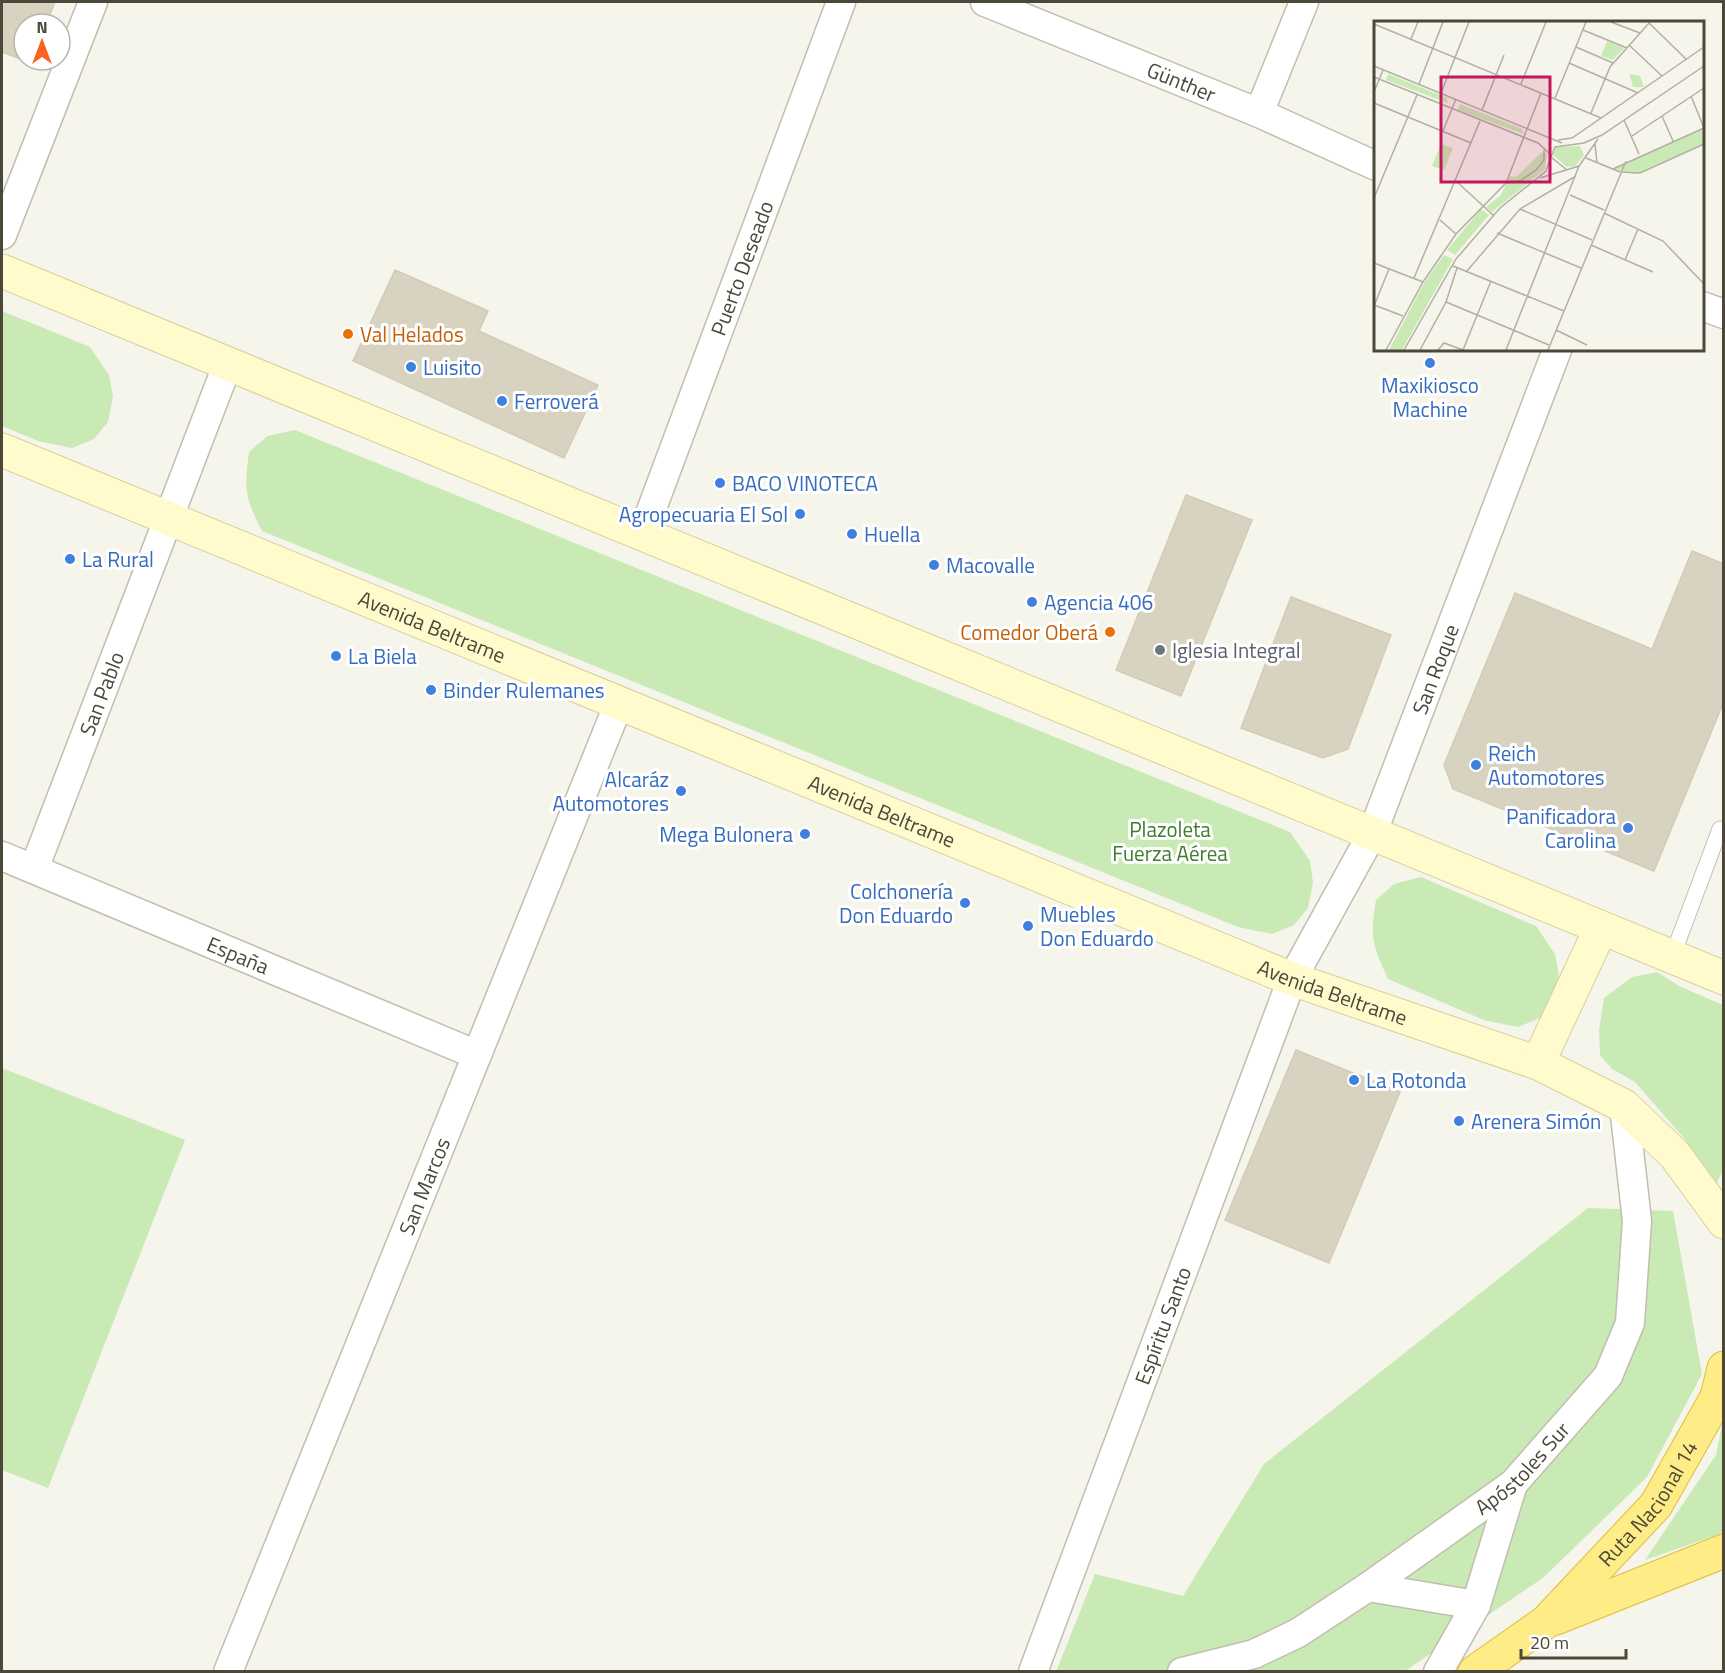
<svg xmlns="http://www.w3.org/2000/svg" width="1725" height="1673" font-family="'Titillium Web',sans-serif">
  <rect width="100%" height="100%" fill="#f6f5ec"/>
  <g fill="#c9eab5">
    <path d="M 2,311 L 90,347 L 109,375 L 113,397 L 108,422 L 94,439 L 72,448 L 38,441 L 2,426 Z"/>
    <path d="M 295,430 L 1290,832 L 1310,861 L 1313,883 L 1308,908 L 1294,925 L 1272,934 L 1238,927 L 262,531 C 245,498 244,489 249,452 L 267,436 Z"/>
    <path d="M 1421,877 L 1536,926 L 1555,954 L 1559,976 L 1554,1001 L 1540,1018 L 1518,1027 L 1484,1020 L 1388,979 C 1372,945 1370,937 1376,900 L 1394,884 Z"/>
    <path d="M 1657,972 L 1679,986 L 1723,1005 L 1724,1168 L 1716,1185 L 1683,1137 L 1635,1082 L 1612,1069 L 1600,1055 L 1599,1030 L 1604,998 L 1632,977 Z"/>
    <path d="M 2,1068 L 185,1140 L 48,1488 L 2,1470 Z"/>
    <path d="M 1588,1208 L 1673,1211 L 1702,1374 L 1647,1477 L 1543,1578 L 1405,1671 L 1056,1672 L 1095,1574 L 1183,1596 L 1264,1464 Z"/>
    <path d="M 1723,1420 L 1723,1533 L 1645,1560 L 1716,1455 Z"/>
  </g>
  <g fill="#d8d3c1" stroke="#d3ccb4" stroke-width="1.5">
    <path d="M 2,2 L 55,2 L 46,24 L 24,24 L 24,60 L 32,60 L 31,63 L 2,52 Z"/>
    <path d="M 395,270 L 488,311 L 479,331 L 598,385 L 564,458 L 353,361 Z"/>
    <path d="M 1186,495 L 1252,520 L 1181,696 L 1116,670 Z"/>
    <path d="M 1692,551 L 1724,564 L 1724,701 L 1654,871 L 1453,789 L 1444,765 L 1515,593 L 1652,649 Z"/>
    <path d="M 1291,597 L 1391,635 L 1348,749 L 1323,758 L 1241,728 Z"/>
    <path d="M 1296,1050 L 1400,1092 L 1329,1263 L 1225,1220 Z"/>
  </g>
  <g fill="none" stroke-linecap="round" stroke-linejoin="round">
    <defs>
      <path id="service" d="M 1672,957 L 1720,829 L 1724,830"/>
      <g id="minor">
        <path id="s1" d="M 985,2 L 1259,113 L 1376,166"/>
        <path d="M 1259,113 L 1304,2"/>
        <path d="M 2,235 L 93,2"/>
        <path d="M 1702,306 L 1724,314"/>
        <path id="s2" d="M 642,535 L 841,2"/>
        <path id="s3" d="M 2,856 L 477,1055"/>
        <path id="s4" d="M 34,869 L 228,363"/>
        <path d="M 1368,1587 L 1476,1605"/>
        <path id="s5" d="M 228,1672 L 619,703"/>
        <path id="s6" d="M 1033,1672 L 1292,979 L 1372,834 L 1557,350"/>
        <path id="s7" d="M 1182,1672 L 1254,1654 L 1298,1633 L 1368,1587 L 1513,1484 L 1608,1376 L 1630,1323 L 1637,1221 L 1624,1106"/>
        <path d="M 1438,1672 L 1476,1605 L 1513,1484"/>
      </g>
      <g id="secondary">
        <path d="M 2,271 L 1724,978"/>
        <path id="s8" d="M 2,450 L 1292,979 L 1538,1063 L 1624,1106 L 1675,1155 L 1724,1222"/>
        <path d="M 1538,1063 L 1601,928"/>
      </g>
      <g id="trunk">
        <path d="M 1556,1618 L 1724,1551"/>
        <path id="s9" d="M 1475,1672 L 1546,1622 L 1656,1505 L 1717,1397 L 1724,1368"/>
      </g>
    </defs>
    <use href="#service" stroke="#c2beae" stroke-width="17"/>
    <use href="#minor" stroke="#c2beae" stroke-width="31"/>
    <use href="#secondary" stroke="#d6d09b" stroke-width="35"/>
    <use href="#trunk" stroke="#dfbe3d" stroke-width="35"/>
    <use href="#service" stroke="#fff" stroke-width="15"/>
    <use href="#minor" stroke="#fff" stroke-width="28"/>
    <use href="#secondary" stroke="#fffbcd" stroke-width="33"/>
    <use href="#trunk" stroke="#feec86" stroke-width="33"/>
  </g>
  <g fill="#e8710a" stroke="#fff" stroke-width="2">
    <circle cx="348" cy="334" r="6"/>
    <circle cx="1110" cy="632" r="6"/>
  </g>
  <g fill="#3f7fe0" stroke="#fff" stroke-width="2">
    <circle cx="1430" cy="363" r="6"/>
    <circle cx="411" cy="367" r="6"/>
    <circle cx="502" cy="401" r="6"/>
    <circle cx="720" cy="483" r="6"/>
    <circle cx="800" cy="514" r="6"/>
    <circle cx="852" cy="534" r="6"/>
    <circle cx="70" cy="559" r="6"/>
    <circle cx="934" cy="565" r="6"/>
    <circle cx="1032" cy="602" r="6"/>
    <circle cx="336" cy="656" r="6"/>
    <circle cx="431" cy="690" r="6"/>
    <circle cx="1476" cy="765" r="6"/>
    <circle cx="681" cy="791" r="6"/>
    <circle cx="1628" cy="828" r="6"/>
    <circle cx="805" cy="834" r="6"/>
    <circle cx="965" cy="903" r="6"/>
    <circle cx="1028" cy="926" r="6"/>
    <circle cx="1354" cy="1080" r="6"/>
    <circle cx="1459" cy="1121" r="6"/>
  </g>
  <circle fill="#6b7280" stroke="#fff" stroke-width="2" cx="1160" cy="650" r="6"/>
  <g text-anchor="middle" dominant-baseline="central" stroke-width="6" stroke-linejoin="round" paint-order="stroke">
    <g font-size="21" fill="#4b4739" stroke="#fff">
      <text stroke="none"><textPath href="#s1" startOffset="212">Günther</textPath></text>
      <text stroke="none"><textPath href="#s2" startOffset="285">Puerto Deseado</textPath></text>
      <text stroke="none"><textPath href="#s8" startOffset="465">Avenida Beltrame</textPath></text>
      <text stroke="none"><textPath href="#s6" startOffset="1082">San Roque</textPath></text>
      <text stroke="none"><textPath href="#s4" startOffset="188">San Pablo</textPath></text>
      <text stroke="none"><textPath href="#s8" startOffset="951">Avenida Beltrame</textPath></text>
      <text stroke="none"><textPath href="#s3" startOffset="256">España</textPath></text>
      <text stroke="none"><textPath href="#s8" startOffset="1437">Avenida Beltrame</textPath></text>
      <text stroke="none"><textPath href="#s5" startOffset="524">San Marcos</textPath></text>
      <text stroke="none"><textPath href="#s6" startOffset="370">Espíritu Santo</textPath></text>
      <text stroke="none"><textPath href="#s7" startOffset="402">Apóstoles Sur</textPath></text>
      <text stroke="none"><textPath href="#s9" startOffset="244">Ruta Nacional 14</textPath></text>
    </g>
    <g font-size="21" fill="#c56008" stroke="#fff" text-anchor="start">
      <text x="360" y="334">Val Helados</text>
      <text x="1098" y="632" text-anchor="end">Comedor Oberá</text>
    </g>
    <g font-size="21" fill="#366cbe" stroke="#fff" text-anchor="start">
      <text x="423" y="367">Luisito</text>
      <text x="1430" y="385" text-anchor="middle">Maxikiosco<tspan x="1430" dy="24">Machine</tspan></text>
      <text x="514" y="401">Ferroverá</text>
      <text x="732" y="483">BACO VINOTECA</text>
      <text x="788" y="514" text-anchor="end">Agropecuaria El Sol</text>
      <text x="864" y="534">Huella</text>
      <text x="82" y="559">La Rural</text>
      <text x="946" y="565">Macovalle</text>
      <text x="1044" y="602">Agencia 406</text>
      <text x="348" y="656">La Biela</text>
      <text x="443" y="690">Binder Rulemanes</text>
      <text x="1488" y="753">Reich<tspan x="1488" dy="24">Automotores</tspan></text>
      <text x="669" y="779" text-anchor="end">Alcaráz<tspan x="669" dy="24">Automotores</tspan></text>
      <text x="1616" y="816" text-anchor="end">Panificadora<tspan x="1616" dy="24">Carolina</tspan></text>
      <text x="793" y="834" text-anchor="end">Mega Bulonera</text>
      <text x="953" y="891" text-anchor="end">Colchonería<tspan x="953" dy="24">Don Eduardo</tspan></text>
      <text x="1040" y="914">Muebles<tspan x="1040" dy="24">Don Eduardo</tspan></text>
      <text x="1366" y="1080">La Rotonda</text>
      <text x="1471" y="1121">Arenera Simón</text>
    </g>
    <g font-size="21" fill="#5b616d" stroke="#fff" text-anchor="start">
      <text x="1172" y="650">Iglesia Integral</text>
    </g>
    <g font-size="21" fill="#3c7e2b" stroke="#fff">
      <text x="1170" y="829">Plazoleta<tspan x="1170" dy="24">Fuerza Aérea</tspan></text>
    </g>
  </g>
  <g transform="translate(1374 21)">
    <rect width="330" height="330" fill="#f6f5ec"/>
    <path d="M 233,20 L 250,27 L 239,39 L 227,35 ZM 14,53 L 73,77 L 74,82 L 12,59 ZM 255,53 L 266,55 L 270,66 L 259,66 ZM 86,83 L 148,108 L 150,113 L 84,89 ZM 330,107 L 330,123 L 261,153 L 239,148 ZM 67,123 L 79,127 L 70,149 L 58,145 ZM 206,125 L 210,134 L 201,145 L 193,146 L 179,134 L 182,126 ZM 167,132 L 173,132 L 171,148 L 118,191 L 112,186 L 127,174 L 136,155 L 142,156 ZM 107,188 L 115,194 L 81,234 L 73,229 ZM 70,234 L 79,238 L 28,329 L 15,329 L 50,262 Z" fill="#c9eab5"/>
    <path fill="none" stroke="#b2afa4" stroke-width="1.5" d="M 237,1 L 266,12M 275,2 L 312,38M 0,3 L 227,97M 209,9 L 253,27M 37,18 L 44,1M 255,24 L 288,55M 202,26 L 239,42M 195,42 L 264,72M 0,45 L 188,122M 0,56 L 164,122 L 177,134M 45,63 L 69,1M 147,63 L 172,1M 0,71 L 9,49M 67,72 L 95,1M 317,75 L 330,107M 181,77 L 212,1M 0,82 L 97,122M 108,89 L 130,34M 217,92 L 236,46 L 276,1M 288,95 L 299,120M 250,99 L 265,133M 69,110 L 82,78M 258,115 L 330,67M 184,119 L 198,117 L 330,26M 221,123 L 223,142M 212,137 L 246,151M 239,148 L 330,107M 193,149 L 177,136 L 181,126 L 210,122 L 228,114 L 330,45M 246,151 L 266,152 L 330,123M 166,157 L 205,145 L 224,118M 82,160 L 119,194M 132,162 L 167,72M 196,174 L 230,189M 0,177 L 43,74M 146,188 L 218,219M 230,192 L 289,220 L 330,263M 66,199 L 82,213M 123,212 L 207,247M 217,224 L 279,251M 251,239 L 264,208M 0,242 L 49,261M 79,245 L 190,290M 93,250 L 146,188 L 202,155M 40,257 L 106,100M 72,281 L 175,324M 0,284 L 29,295M 0,285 L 15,248M 182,309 L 213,324M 12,329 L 49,261 L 82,213 L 132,162 L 146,160 L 162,149 L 170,139 L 170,129M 30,329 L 82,238 L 126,187 L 172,150 L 177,136M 46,329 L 72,281 L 83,247M 64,329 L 70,322 L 89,329M 89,329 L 117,260M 132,329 L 205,145M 174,329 L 252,140"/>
    <path fill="#c2185b" fill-opacity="0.15" stroke="#c2185b" stroke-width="3" d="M 67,56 L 176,56 L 176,161 L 67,161 Z"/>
    <rect width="330" height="330" fill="none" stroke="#4b4739" stroke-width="3"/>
  </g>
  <rect width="1725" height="1673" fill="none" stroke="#4b4739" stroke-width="6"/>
  <g transform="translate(42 42)"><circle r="28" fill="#ffffff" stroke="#b7b5b0" stroke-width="1.5"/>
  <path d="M0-4.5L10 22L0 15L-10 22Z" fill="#fa641f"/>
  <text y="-9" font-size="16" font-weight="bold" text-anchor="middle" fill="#4b4739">N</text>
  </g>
  <path d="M1521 1649v9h105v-9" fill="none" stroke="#4b4739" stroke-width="3"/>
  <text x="1530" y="1649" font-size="18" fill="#4b4739" stroke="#ffffff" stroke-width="4.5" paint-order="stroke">20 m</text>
</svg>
